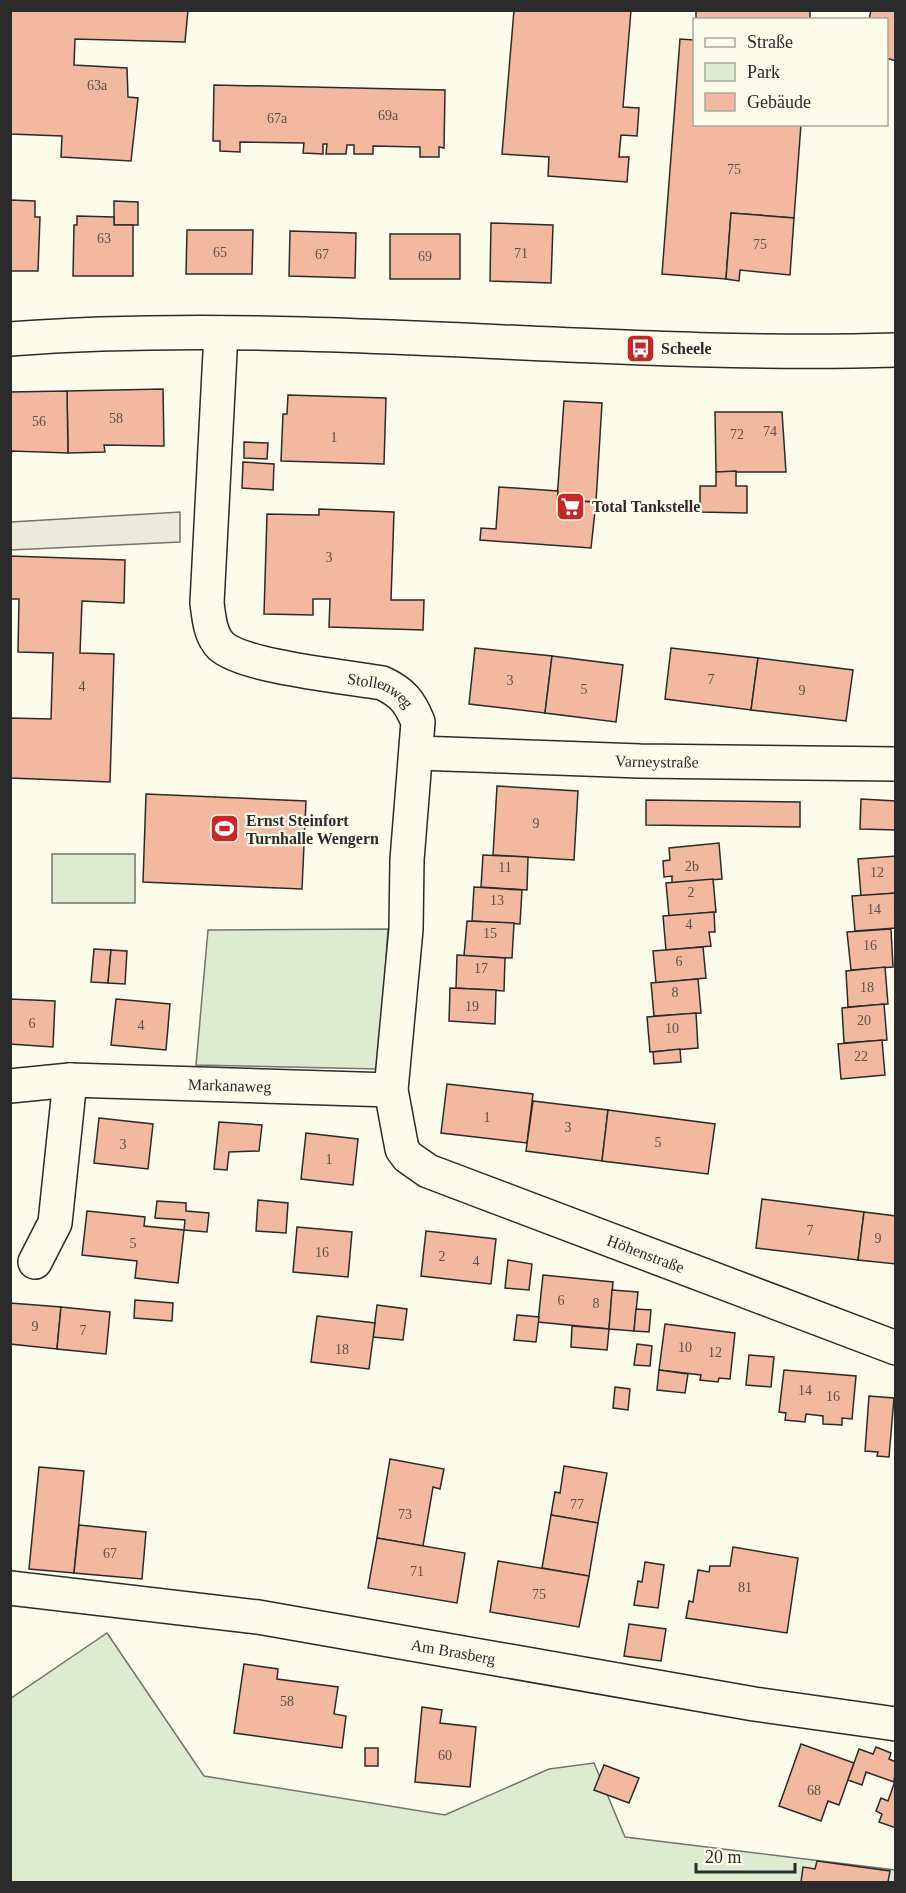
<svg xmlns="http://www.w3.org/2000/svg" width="906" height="1893" font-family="'Times New Roman',serif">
  <rect width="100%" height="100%" fill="#fdfbea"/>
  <g fill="#deebd1" stroke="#74746e" stroke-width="1.5">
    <rect x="52" y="854" width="83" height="49"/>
    <path d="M 388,929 L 379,1069 L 196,1065 L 208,930 Z"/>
    <path d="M 107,1633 L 204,1776 L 445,1815 L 549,1769 L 594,1763 L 625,1837 L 895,1870 L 895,1882 L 11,1882 L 10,1699 Z"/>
  </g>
  <path fill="#eceadb" stroke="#74746e" stroke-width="1.5" d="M 180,512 L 180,542 L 11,550 L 11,522 Z"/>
  <g fill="#f2b8a0" stroke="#2b2b2b" stroke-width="1.5">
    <path d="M 10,10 L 188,10 L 185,42 L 75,39 L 74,65 L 127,68 L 128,97 L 138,98 L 131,161 L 61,157 L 62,136 L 10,134 Z"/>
    <path d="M 514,10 L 631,10 L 623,107 L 639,108 L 637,136 L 621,135 L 619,157 L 629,157 L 627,182 L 548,176 L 549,157 L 502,154 Z"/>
    <rect x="696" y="10" width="114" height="10"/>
    <path d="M 871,10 L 896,10 L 896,61 L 886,58 L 886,20 L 869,20 Z"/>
    <path d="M 694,36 L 694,124 L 801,124 L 794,218 L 731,213 L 726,279 L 662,274 L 680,39 L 694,40 Z"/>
    <path d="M 214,85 L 445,90 L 444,148 L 439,147 L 439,157 L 420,157 L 420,147 L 373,146 L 373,154 L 354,154 L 354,145 L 347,145 L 346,154 L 326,154 L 327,144 L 323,144 L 323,154 L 303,153 L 304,143 L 240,142 L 240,152 L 220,151 L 220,141 L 213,141 Z"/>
    <path d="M 11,200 L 35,201 L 35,217 L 40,217 L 38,271 L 10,271 Z"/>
    <path d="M 114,201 L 138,202 L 138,225 L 114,225 Z"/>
    <path d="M 731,213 L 794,218 L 790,275 L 740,270 L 739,281 L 726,279 Z"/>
    <path d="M 77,216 L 114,217 L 114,225 L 133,225 L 133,276 L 73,276 L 74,225 L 77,225 Z"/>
    <path d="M 491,223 L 553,225 L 551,283 L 490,281 Z"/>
    <path d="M 187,230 L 253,230 L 252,274 L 186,274 Z"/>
    <path d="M 290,231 L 356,233 L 355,278 L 289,276 Z"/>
    <rect x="390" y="234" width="70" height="45"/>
    <path d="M 163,389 L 164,446 L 104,445 L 105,452 L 68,453 L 67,391 Z"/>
    <path d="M 67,391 L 68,453 L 12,451 L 10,459 L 10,392 Z"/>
    <path d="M 288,395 L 386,398 L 384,464 L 281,461 L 283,414 L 287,414 Z"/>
    <path d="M 564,401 L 602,403 L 596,502 L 557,500 Z"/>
    <path d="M 715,412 L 782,412 L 786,472 L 716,472 Z"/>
    <path d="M 244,442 L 268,443 L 267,459 L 244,458 Z"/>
    <path d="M 243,462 L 274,464 L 273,490 L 242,488 Z"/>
    <path d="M 736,471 L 736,486 L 747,486 L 747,513 L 700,512 L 700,486 L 716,486 L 716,472 Z"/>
    <path d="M 499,487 L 558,491 L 557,500 L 596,502 L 591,548 L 480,540 L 481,528 L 496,529 Z"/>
    <path d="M 319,509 L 394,512 L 391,600 L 424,600 L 423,630 L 329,627 L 330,599 L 313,599 L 313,615 L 264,614 L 267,514 L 319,515 Z"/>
    <path d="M 10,556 L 125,560 L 124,603 L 82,601 L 80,653 L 114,654 L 110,782 L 10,778 L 10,718 L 51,719 L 53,653 L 18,652 L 19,599 L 10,599 Z"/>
    <path d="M 475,648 L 552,656 L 545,713 L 469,704 Z"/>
    <path d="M 671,648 L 758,658 L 751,710 L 665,699 Z"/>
    <path d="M 552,656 L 623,665 L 616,722 L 545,713 Z"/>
    <path d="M 758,658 L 853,670 L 846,721 L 751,710 Z"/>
    <path d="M 497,786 L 578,791 L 574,860 L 493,855 Z"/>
    <path d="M 146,794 L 306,801 L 302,889 L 143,882 Z"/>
    <path d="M 861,799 L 896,801 L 896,830 L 860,829 Z"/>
    <path d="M 646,800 L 800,802 L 800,827 L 646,825 Z"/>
    <path d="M 719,843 L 722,879 L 672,883 L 672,876 L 664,877 L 663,861 L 670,860 L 669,848 Z"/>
    <path d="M 483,855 L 528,857 L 527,890 L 481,887 Z"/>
    <path d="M 896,856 L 896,893 L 861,896 L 858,859 Z"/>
    <path d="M 713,879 L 716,912 L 669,916 L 666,883 Z"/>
    <path d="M 474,887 L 522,890 L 520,924 L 472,921 Z"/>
    <path d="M 896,893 L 896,928 L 855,931 L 852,896 Z"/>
    <path d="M 714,912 L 715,932 L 709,932 L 711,946 L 666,950 L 663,916 Z"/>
    <path d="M 467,921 L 514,923 L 512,958 L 464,956 Z"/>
    <path d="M 891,929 L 893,967 L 851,970 L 847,932 Z"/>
    <path d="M 703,947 L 706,978 L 656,983 L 653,951 Z"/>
    <path d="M 94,949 L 111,950 L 108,983 L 91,982 Z"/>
    <path d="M 111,950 L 127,951 L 125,984 L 108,983 Z"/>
    <path d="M 457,955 L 505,958 L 504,991 L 456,988 Z"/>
    <path d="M 885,967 L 888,1004 L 848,1007 L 846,971 Z"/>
    <path d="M 698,979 L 701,1013 L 654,1016 L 651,983 Z"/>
    <path d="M 450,988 L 496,990 L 495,1024 L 449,1021 Z"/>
    <path d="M 10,999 L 55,1001 L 53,1047 L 10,1044 Z"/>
    <path d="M 116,999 L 170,1004 L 166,1050 L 111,1045 Z"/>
    <path d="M 884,1004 L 887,1040 L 844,1043 L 842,1008 Z"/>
    <path d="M 696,1013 L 698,1048 L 650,1052 L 647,1017 Z"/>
    <path d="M 882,1040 L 885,1075 L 841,1079 L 838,1044 Z"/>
    <path d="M 680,1049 L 681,1062 L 654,1064 L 653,1052 Z"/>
    <path d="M 447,1084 L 533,1094 L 527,1143 L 441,1133 Z"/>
    <path d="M 533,1101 L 608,1110 L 602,1161 L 526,1151 Z"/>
    <path d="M 608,1110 L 715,1124 L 708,1174 L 602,1161 Z"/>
    <path d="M 99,1118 L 153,1124 L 148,1169 L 94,1163 Z"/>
    <path d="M 219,1122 L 262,1125 L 259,1151 L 229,1152 L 227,1170 L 214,1169 Z"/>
    <path d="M 306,1133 L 358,1139 L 353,1185 L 301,1179 Z"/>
    <path d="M 762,1199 L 864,1212 L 858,1260 L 756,1248 Z"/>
    <path d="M 258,1200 L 288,1203 L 286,1233 L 256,1231 Z"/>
    <path d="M 157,1201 L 186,1203 L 186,1211 L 209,1213 L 207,1232 L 184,1230 L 185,1220 L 155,1218 Z"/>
    <path d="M 87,1211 L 145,1217 L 144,1226 L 184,1230 L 178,1283 L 135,1278 L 137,1261 L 82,1255 Z"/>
    <path d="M 864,1212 L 896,1216 L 896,1264 L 858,1260 Z"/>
    <path d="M 297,1227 L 352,1232 L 348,1277 L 293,1272 Z"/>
    <path d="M 426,1231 L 496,1239 L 491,1284 L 421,1276 Z"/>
    <path d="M 508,1260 L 532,1264 L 529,1290 L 505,1288 Z"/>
    <path d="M 543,1275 L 613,1282 L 609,1329 L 538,1322 Z"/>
    <path d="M 612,1290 L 638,1292 L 634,1331 L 609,1329 Z"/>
    <path d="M 135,1300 L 173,1303 L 172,1321 L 134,1318 Z"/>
    <path d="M 10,1303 L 61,1307 L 57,1349 L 10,1344 Z"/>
    <path d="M 377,1305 L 407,1309 L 403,1340 L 373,1337 Z"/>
    <path d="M 61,1307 L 110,1312 L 106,1354 L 57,1349 Z"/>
    <path d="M 636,1309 L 651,1310 L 649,1332 L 634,1331 Z"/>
    <path d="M 517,1315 L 539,1317 L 536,1342 L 514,1340 Z"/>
    <path d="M 317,1316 L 375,1323 L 369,1369 L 311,1362 Z"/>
    <path d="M 665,1324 L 735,1333 L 730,1379 L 719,1378 L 718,1382 L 700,1380 L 701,1375 L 659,1370 Z"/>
    <path d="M 572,1326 L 609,1329 L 607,1350 L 571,1347 Z"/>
    <path d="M 637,1344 L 652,1346 L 650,1366 L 634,1365 Z"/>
    <path d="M 749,1355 L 774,1357 L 771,1387 L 746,1385 Z"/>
    <path d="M 659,1370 L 688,1374 L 685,1393 L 657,1390 Z"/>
    <path d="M 784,1370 L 856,1376 L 852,1419 L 842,1418 L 842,1425 L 823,1424 L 823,1416 L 806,1414 L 805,1422 L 785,1420 L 786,1413 L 779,1412 Z"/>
    <path d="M 615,1387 L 630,1389 L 628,1410 L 613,1408 Z"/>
    <path d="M 869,1396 L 894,1398 L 889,1457 L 877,1456 L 878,1452 L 865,1451 Z"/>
    <path d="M 390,1459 L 444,1469 L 440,1489 L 433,1487 L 423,1546 L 377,1538 Z"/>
    <path d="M 564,1466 L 607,1473 L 598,1523 L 551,1515 L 555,1492 L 560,1493 Z"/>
    <path d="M 39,1467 L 84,1471 L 74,1573 L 29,1569 Z"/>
    <path d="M 551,1515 L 598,1523 L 589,1576 L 542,1568 Z"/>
    <path d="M 79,1525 L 146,1532 L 142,1579 L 74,1573 Z"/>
    <path d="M 377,1538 L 465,1553 L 457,1603 L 368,1588 Z"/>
    <path d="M 733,1547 L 798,1558 L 787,1633 L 686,1618 L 689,1601 L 693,1602 L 698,1570 L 709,1572 L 710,1566 L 730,1566 Z"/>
    <path d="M 498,1561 L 589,1576 L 579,1627 L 490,1612 Z"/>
    <path d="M 645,1562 L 664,1565 L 658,1608 L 634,1605 L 638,1581 L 642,1582 Z"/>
    <path d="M 629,1624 L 666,1629 L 661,1661 L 624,1656 Z"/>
    <path d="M 244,1664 L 278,1669 L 277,1679 L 338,1687 L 334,1714 L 346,1716 L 342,1748 L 234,1733 Z"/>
    <path d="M 422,1707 L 442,1710 L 440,1723 L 476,1727 L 470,1787 L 415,1782 Z"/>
    <path d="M 801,1744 L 854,1763 L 839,1805 L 828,1801 L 821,1821 L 779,1806 Z"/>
    <path d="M 876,1747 L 891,1753 L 889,1759 L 896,1762 L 894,1782 L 866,1772 L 862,1785 L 848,1780 L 859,1749 L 873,1754 Z"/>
    <rect x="365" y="1748" width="13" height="18"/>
    <path d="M 604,1765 L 639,1778 L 629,1803 L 594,1790 Z"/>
    <path d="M 896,1778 L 896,1828 L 879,1822 L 882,1814 L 876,1811 L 881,1798 L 888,1801 Z"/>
    <path d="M 817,1861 L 890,1871 L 888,1882 L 801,1882 L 803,1867 L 815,1869 Z"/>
  </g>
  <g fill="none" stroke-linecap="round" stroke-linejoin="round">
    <defs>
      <g id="minor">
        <path id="s1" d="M 221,333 L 207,603 C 209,618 210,635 221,646 C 244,667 348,677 382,683 C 402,692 410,702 418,722 L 407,860 L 406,929 L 391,1090 L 402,1149 L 408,1157 L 428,1171 L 896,1348"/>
        <path id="s2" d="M 417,753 L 640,761 L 896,764"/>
        <path id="s3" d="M 10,1086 L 70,1080 L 391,1090"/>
        <path d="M 35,1262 L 55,1223 L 70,1080"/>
        <path id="s4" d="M 10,1588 L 258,1617 L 754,1704 L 896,1724"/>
      </g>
      <path id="major" d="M 10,339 C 305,317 601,359 896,350"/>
    </defs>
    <use href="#minor" stroke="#2b2b2b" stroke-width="36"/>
    <use href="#major" stroke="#2b2b2b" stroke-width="36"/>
    <use href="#minor" stroke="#fdfbea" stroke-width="33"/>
    <use href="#major" stroke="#fdfbea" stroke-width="33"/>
  </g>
  <defs>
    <symbol id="bus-square" viewBox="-11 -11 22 22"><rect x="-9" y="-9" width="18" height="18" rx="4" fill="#c62828" stroke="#fdfbea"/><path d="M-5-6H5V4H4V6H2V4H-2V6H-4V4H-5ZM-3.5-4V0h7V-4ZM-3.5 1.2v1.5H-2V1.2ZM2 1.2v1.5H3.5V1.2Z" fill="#fff"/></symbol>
    <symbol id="supermarket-square" viewBox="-11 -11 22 22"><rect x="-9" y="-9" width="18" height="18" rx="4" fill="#c62828" stroke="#fdfbea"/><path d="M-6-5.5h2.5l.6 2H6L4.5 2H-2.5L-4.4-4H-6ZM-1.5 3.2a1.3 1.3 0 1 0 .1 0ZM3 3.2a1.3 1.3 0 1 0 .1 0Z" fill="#fff"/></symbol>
    <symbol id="stadium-square" viewBox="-11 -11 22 22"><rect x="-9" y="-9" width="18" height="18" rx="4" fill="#c62828" stroke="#fdfbea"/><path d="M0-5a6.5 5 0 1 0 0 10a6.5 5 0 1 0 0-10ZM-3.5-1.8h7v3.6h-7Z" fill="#fff"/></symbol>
  </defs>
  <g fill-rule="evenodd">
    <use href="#bus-square" x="624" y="332" width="33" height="33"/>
    <use href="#supermarket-square" x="554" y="490" width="33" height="33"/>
    <use href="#stadium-square" x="208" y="812" width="33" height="33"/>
  </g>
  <g text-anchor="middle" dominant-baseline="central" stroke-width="4.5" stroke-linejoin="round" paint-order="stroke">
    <g font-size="14" fill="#5d4e48">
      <text x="97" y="85">63a</text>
      <text x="388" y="115">69a</text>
      <text x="277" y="118">67a</text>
      <text x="734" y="169">75</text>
      <text x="104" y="238">63</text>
      <text x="760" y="244">75</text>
      <text x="220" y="252">65</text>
      <text x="521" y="253">71</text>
      <text x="322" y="254">67</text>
      <text x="425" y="256">69</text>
      <text x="116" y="418">58</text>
      <text x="39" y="421">56</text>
      <text x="770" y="431">74</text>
      <text x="737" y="434">72</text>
      <text x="334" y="437">1</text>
      <text x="329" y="557">3</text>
      <text x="711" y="679">7</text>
      <text x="510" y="680">3</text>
      <text x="82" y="686">4</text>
      <text x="584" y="689">5</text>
      <text x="802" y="690">9</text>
      <text x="536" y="823">9</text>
      <text x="692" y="866">2b</text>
      <text x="505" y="867">11</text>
      <text x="877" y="872">12</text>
      <text x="691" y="892">2</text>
      <text x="497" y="900">13</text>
      <text x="874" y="909">14</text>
      <text x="689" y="924">4</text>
      <text x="490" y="933">15</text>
      <text x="870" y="945">16</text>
      <text x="679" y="961">6</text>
      <text x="481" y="968">17</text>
      <text x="867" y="987">18</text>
      <text x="675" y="992">8</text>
      <text x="472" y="1006">19</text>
      <text x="864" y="1020">20</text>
      <text x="32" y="1023">6</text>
      <text x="141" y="1025">4</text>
      <text x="672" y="1028">10</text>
      <text x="861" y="1056">22</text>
      <text x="487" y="1117">1</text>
      <text x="568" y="1127">3</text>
      <text x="658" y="1142">5</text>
      <text x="123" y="1144">3</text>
      <text x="329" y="1159">1</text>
      <text x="810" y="1230">7</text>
      <text x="878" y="1238">9</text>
      <text x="133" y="1243">5</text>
      <text x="322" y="1252">16</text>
      <text x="442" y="1256">2</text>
      <text x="476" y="1261">4</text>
      <text x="561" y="1300">6</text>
      <text x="596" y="1303">8</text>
      <text x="35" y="1326">9</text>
      <text x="83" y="1330">7</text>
      <text x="685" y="1347">10</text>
      <text x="342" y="1349">18</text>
      <text x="715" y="1352">12</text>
      <text x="805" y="1390">14</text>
      <text x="833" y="1396">16</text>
      <text x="577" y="1504">77</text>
      <text x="405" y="1514">73</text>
      <text x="110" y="1553">67</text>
      <text x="417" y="1571">71</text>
      <text x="745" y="1587">81</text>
      <text x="539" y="1594">75</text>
      <text x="287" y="1701">58</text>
      <text x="445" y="1755">60</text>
      <text x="814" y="1790">68</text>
    </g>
    <g font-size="16" font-weight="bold" fill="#2b2b2b" stroke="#fdfbea" text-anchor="start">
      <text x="661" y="348">Scheele</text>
      <text x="592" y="506">Total Tankstelle</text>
      <text x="246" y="820">Ernst Steinfort<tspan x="246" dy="18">Turnhalle Wengern</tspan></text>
    </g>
    <g font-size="16" fill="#2b2b2b" stroke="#fdfbea">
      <text stroke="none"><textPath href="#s1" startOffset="484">Stollenweg</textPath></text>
      <text stroke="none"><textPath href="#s2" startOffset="240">Varneystraße</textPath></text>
      <text stroke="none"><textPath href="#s3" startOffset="220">Markanaweg</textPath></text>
      <text stroke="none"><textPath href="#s1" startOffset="1234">Höhenstraße</textPath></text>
      <text stroke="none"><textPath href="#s4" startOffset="448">Am Brasberg</textPath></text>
    </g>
  </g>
  <rect width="906" height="1893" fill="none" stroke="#2b2b2b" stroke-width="24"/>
  <rect x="693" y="18" width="195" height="108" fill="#fdfbea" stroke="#a9a89e" stroke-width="1.5"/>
  <rect x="705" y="38" width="30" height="9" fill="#fdfbea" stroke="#a9a89e" stroke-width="1.5"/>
  <text x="747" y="48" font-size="18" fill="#2b2b2b">Straße</text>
  <rect x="705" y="63" width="30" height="18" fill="#deebd1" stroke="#a9a89e" stroke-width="1.5"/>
  <text x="747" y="78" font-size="18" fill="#2b2b2b">Park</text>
  <rect x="705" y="93" width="30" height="18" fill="#f2b8a0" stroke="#a9a89e" stroke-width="1.5"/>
  <text x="747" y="108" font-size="18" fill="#2b2b2b">Gebäude</text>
  <path d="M696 1863v9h99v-9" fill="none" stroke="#2b2b2b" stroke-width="3"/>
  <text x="705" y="1863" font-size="18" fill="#2b2b2b" stroke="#fdfbea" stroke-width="4.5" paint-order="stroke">20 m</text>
</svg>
